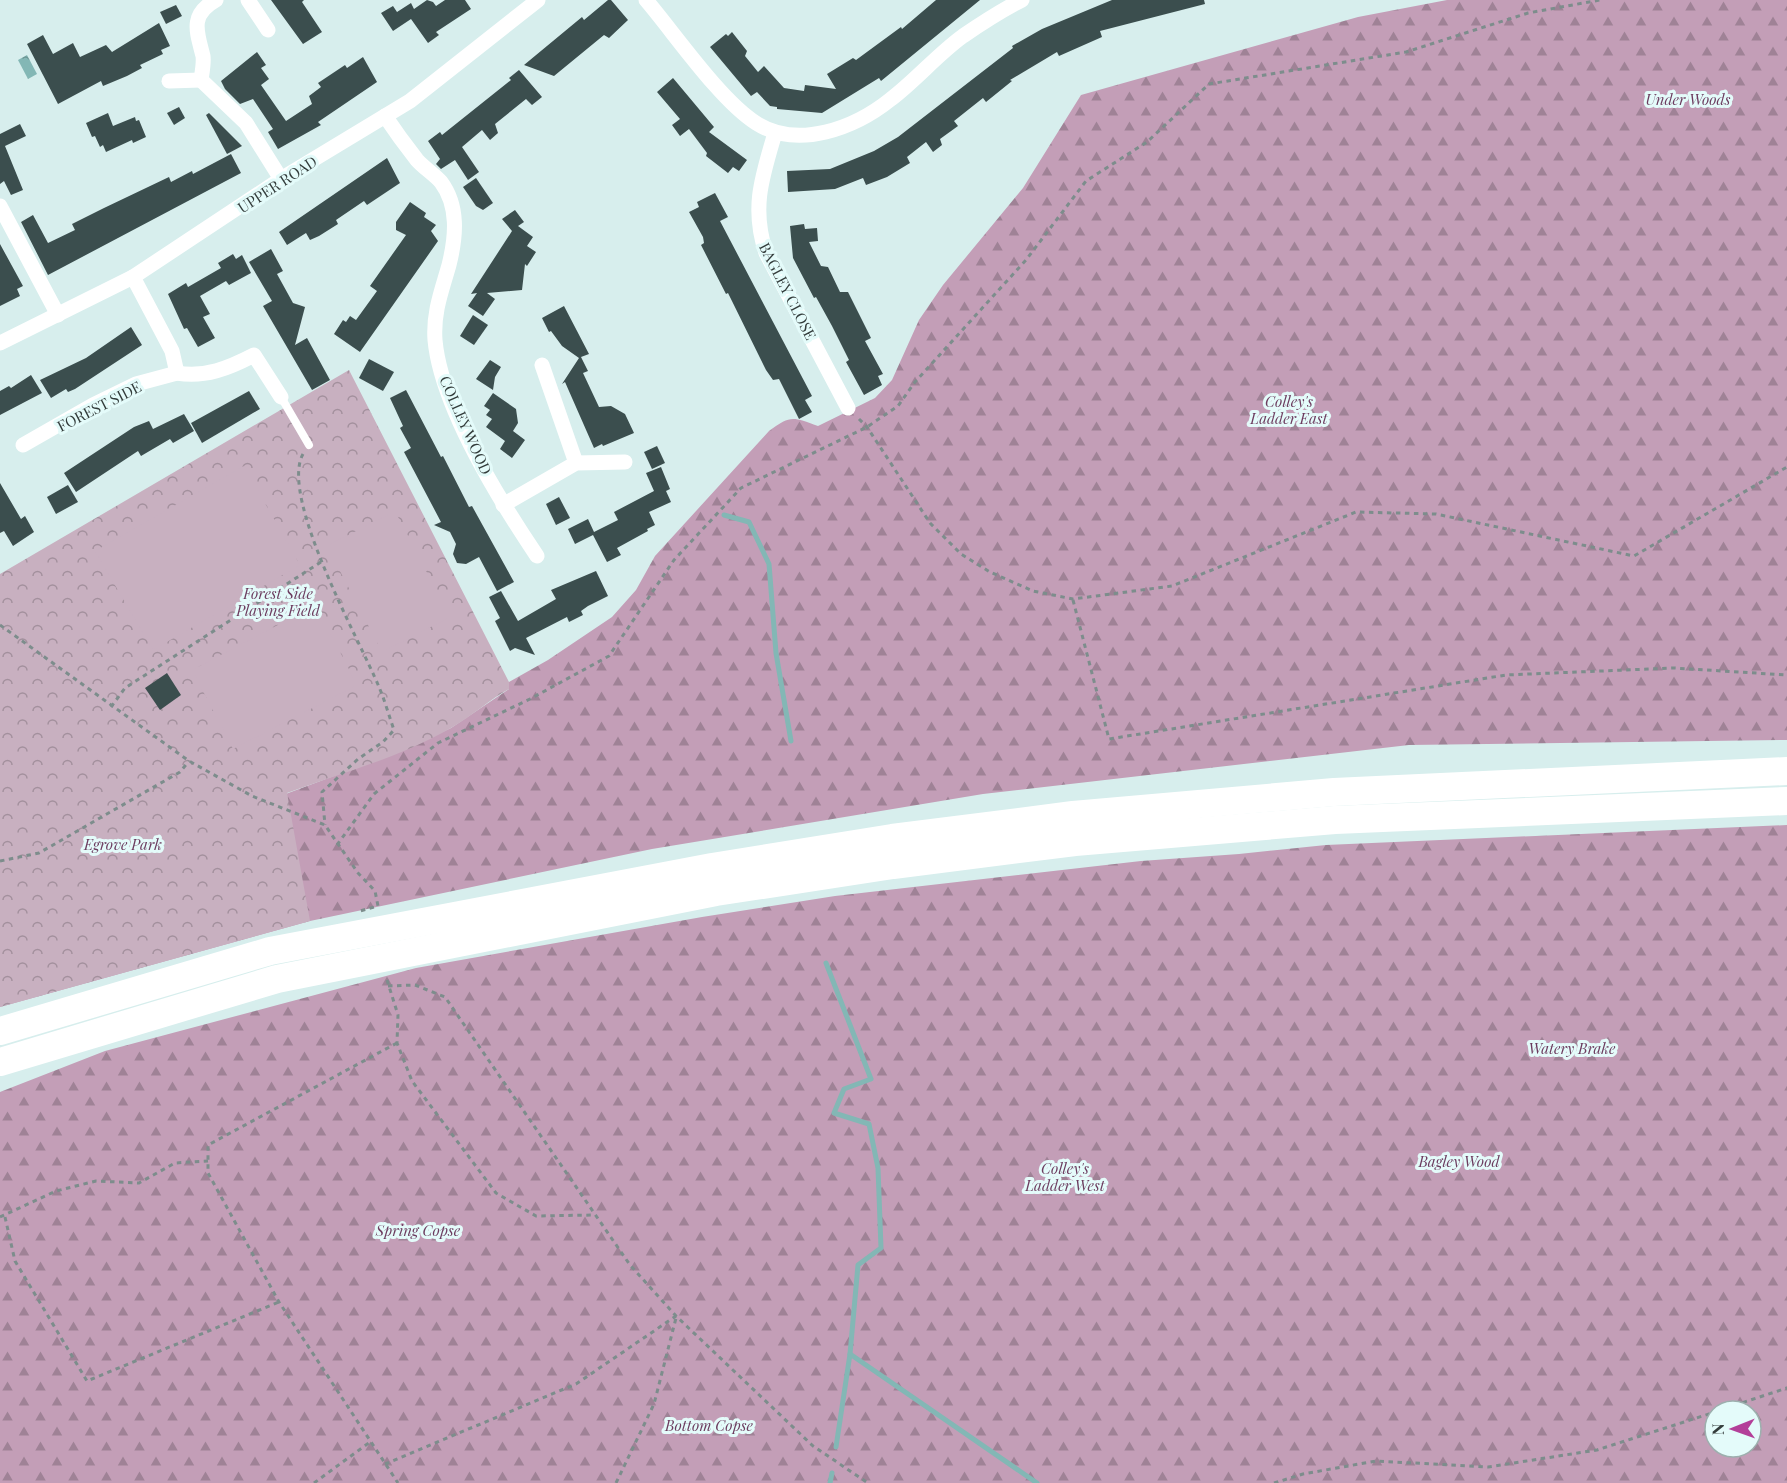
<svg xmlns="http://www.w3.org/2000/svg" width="1787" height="1483" font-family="'Playfair Display',serif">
  <defs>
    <pattern id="forest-firs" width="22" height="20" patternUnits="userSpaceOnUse" patternTransform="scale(1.5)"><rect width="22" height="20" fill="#c39eb7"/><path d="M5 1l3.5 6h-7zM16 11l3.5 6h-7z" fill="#9f8296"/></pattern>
    <pattern id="park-crowns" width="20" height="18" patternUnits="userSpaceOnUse" patternTransform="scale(1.5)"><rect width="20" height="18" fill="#c8b0c0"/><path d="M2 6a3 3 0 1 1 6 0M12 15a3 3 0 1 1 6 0" fill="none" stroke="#a3909d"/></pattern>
    <pattern id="water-ripples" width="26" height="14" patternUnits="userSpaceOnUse" patternTransform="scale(1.5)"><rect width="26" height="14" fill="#83b7b5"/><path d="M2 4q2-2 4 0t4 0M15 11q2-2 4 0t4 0" fill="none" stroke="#6c9694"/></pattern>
  </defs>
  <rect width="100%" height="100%" fill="#d7eeed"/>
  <g fill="url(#forest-firs)" fill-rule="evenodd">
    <path d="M 1447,0 L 1787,0 L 1787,740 L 1409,745 L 983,794 L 652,849 L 310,921 L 0,1007 L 0,574 L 283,795 L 403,750 L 451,728 L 509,689 L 509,682 L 548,660 L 612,617 L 636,590 L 655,556 L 769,431 C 791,415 792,417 818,426 L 875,398 L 892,380 L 919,320 L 943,285 L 1023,188 L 1081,95 L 1358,17 Z"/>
    <path d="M 1787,825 L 1787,1483 L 0,1483 L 0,1092 L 105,1051 L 416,968 L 702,917 L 835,896 L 1141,861 L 1239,854 L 1326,845 ZM 1715,1411 L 1751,1411 L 1751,1447 L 1715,1447 Z"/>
  </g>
  <path fill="url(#park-crowns)" d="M 349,370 L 509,682 L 509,689 C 489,700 472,716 451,728 C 401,757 341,773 287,793 L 310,921 L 0,1007 L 0,574 Z"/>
  <g fill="#c8b0c0">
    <path d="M 244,466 L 300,565 L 153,650 L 95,551 Z"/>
    <path d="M 395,511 L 450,617 L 382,652 L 327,546 Z"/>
    <path d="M 316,605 L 357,685 L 233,749 L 192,670 Z"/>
  </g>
  <path fill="url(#water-ripples)" d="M 27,55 L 37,74 L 28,79 L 18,60 Z"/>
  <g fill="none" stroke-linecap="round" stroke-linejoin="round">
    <g stroke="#83b7b5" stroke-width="5">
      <path d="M 724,515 L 749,522 L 769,564 L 776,653 L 791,741"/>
      <path d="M 826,963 L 871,1079 L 844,1089 L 834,1113 L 869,1124 L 878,1168 L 881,1248 L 858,1265 L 850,1354 L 836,1447"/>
      <path d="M 850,1354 L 1037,1483"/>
      <path d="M 830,1483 L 832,1473"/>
    </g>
  </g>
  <g fill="#3b4e4e">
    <path d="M 271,0 L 304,0 L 302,2 L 322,32 L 303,44 Z"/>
    <path d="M 427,0 L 433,2 L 436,6 L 445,0 L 465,0 L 471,9 L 436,32 L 439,35 L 428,43 L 411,19 L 393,31 L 381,13 L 393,6 L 397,12 L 411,3 L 414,9 Z"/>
    <path d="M 608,0 L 611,0 L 628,20 L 609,38 L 604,35 L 554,76 L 524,65 L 582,17 L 584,20 Z"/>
    <path d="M 936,0 L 980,0 L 881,81 L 879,78 L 822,113 L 777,109 L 777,107 L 770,106 L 757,92 L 751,96 L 710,47 L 726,34 L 728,36 L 732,32 L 747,51 L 745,56 L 758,72 L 764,66 L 784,88 L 804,91 L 805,85 L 836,89 L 827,74 L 853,58 L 856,60 L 901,27 L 902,29 Z"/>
    <path d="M 1112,0 L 1204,0 L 1205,4 L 1100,31 L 1102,37 L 1059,56 L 1057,52 L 1010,80 L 1012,81 L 986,102 L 983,98 L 954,121 L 958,126 L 940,139 L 942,145 L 933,152 L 926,142 L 907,157 L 910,163 L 887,177 L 866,185 L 863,178 L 835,189 L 788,192 L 787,171 L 830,169 L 874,151 L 898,137 L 1013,48 L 1012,46 L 1042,29 Z"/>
    <path d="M 176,5 L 182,16 L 166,24 L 160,12 Z"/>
    <path d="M 159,23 L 170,46 L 161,50 L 163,54 L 140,65 L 142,68 L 127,76 L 103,86 L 101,81 L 58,104 L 27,44 L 43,35 L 53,54 L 73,43 L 80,57 L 106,45 L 112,52 Z"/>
    <path d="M 257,52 L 266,65 L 261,68 L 269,79 L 261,85 L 286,121 L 312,104 L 309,96 L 321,87 L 318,83 L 345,65 L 347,68 L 363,57 L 377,82 L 318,122 L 321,125 L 278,149 L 268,132 L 273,129 L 253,99 L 240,104 L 225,89 L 221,81 Z"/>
    <path d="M 519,70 L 542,97 L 532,105 L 526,99 L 495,124 L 498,133 L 490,140 L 482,130 L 462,147 L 479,172 L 468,180 L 455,160 L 441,169 L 436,164 L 440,159 L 428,141 L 440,132 L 442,135 L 511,80 L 509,78 Z"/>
    <path d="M 673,78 L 714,127 L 709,132 L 747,160 L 739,171 L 733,167 L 728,173 L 706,156 L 707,153 L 689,129 L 680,136 L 672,125 L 680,119 L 657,92 Z"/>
    <path d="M 179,107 L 185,118 L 174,125 L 167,113 Z"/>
    <path d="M 108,113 L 113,126 L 135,117 L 136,121 L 139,120 L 146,137 L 133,143 L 132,140 L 106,152 L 103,145 L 100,147 L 95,136 L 92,137 L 86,123 Z"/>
    <path d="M 209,113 L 242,146 L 227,154 L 206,115 Z"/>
    <path d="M 20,124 L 26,136 L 5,146 L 23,190 L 11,195 L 4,181 L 0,184 L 0,134 Z"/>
    <path d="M 231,154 L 241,173 L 48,275 L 21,222 L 33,215 L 48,243 L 75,230 L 72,224 L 104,208 L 169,177 L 171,182 L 192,171 L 193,174 Z"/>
    <path d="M 387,158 L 400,183 L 367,205 L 364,201 L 336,220 L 338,224 L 319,236 L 310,240 L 306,233 L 287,245 L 279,232 Z"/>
    <path d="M 476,178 L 493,203 L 483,210 L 476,206 L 463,187 Z"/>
    <path d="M 715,193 L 728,217 L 720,221 L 812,396 L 805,400 L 812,412 L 799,419 L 779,379 L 773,380 L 766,370 L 728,293 L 726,294 L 701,245 L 704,243 L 703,237 L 689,212 L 699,207 L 697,202 Z"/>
    <path d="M 410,202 L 426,213 L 424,217 L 436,225 L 431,231 L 438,241 L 360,352 L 334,334 L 343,320 L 346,322 L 350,316 L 356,320 L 377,291 L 370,286 L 406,235 L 396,230 L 396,222 Z"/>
    <path d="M 515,210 L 524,222 L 518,226 L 533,237 L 527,246 L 536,252 L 527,266 L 525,264 L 522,290 L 487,293 L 495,299 L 483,316 L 468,306 L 477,293 L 471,294 L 512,231 L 502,219 Z"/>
    <path d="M 804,224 L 805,229 L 817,228 L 818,241 L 809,242 L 821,266 L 828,267 L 840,292 L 848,292 L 871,338 L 865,341 L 883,374 L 878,376 L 882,385 L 864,395 L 846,362 L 849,360 L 832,326 L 816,297 L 814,298 L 793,258 L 790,226 Z"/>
    <path d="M 0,244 L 23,286 L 17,289 L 20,296 L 0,306 Z"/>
    <path d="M 271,249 L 283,271 L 277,274 L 293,303 L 305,307 L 295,345 L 307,338 L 330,380 L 312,390 L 263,306 L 272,301 L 249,262 Z"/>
    <path d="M 233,254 L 236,259 L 242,255 L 251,273 L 229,285 L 226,281 L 200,296 L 210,314 L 203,317 L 215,338 L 198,347 L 187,328 L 184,329 L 168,294 L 186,283 L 188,287 L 221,268 L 218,263 Z"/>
    <path d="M 564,306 L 589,354 L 581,357 L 588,371 L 583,373 L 599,407 L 611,406 L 625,414 L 634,433 L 603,446 L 602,444 L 594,448 L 565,382 L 562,384 L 579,358 L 562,346 L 551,331 L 549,332 L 542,318 Z"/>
    <path d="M 473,315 L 488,325 L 474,345 L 460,336 Z"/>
    <path d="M 131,327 L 142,345 L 75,389 L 68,392 L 66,389 L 51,398 L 40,380 L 86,358 Z"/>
    <path d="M 369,359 L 394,372 L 383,391 L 359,378 Z"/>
    <path d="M 490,360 L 501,367 L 495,377 L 493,390 L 476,379 Z"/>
    <path d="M 31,375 L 42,393 L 0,415 L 0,391 L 9,386 L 11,388 Z"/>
    <path d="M 406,390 L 441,457 L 443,456 L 469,507 L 472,506 L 514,582 L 497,591 L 479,557 L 466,564 L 457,563 L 453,554 L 456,544 L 450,532 L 434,525 L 441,522 L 404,452 L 411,448 L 400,428 L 403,426 L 390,398 Z"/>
    <path d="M 249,391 L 260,409 L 202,443 L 191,423 Z"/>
    <path d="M 493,393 L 516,409 L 518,423 L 513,431 L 525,440 L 512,458 L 500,449 L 505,441 L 486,427 L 492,419 L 486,415 L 490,410 L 484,406 Z"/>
    <path d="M 184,414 L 194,431 L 173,443 L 170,439 L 141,456 L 138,451 L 76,492 L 64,473 L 134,427 L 149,421 L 153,429 Z"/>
    <path d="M 657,446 L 665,463 L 652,469 L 644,452 Z"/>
    <path d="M 661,467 L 670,489 L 666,491 L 671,502 L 649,512 L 655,525 L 647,529 L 648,531 L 617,548 L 621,555 L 607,562 L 593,535 L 575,544 L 568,529 L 588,519 L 594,532 L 618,520 L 614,512 L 654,491 L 646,473 Z"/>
    <path d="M 0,483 L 21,519 L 25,516 L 34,532 L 13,546 L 4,531 L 0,533 Z"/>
    <path d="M 68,485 L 78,502 L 56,514 L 47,497 Z"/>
    <path d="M 559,497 L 570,518 L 556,525 L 546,504 Z"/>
    <path d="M 596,571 L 608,596 L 588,606 L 581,611 L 583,615 L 569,622 L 567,617 L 526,638 L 535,655 L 515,648 L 510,651 L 495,621 L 500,618 L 489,597 L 501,591 L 518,621 L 556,599 L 551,590 Z"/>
    <path d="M 167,673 L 181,695 L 160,710 L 145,688 Z"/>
  </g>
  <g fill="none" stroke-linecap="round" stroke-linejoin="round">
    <g stroke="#7d8d8c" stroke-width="3" stroke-dasharray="4.5 4.5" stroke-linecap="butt">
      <path d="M 859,419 L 867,427 L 930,523 L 961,554 L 990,572 L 1033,591 L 1073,599 L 1172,586 L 1356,512 L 1436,514 L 1634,556 L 1787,467"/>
      <path d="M 303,454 C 279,497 360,641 379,687 C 385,701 389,716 394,730 L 383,742 L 358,759 L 322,792 L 325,825"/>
      <path d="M 1073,600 L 1109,739 L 1506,675 L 1674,668 L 1787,675"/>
      <path d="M 0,625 L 189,761 L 252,796 L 325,825 L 358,873 L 375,891 L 378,906 L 360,911"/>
      <path d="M 111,707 L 125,688 L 321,562"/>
      <path d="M 337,845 L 374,794 L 438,743 L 530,699 L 609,656 L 674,560 L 741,488 L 867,427 L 898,406 L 915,382 L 1026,260 L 1086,181 L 1147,142 L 1209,84 L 1406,52 L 1528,13 L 1600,0"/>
      <path d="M 0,861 L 39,853 L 180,772 L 189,761"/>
      <path d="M 387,980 L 398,1015 L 397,1043 L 412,1081 L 496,1193 L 536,1216 L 594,1215"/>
      <path d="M 388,986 L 415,985 L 445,997 L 630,1265 L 676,1316 L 813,1446 L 868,1483"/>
      <path d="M 397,1043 L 208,1145 L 208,1173 L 279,1302 L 398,1483"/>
      <path d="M 0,1217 L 56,1191 L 96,1181 L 139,1183 L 175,1163 L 208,1161"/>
      <path d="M 5,1217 L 15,1261 L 87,1381 L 279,1302"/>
      <path d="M 1717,1411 L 1787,1388"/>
      <path d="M 385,1464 L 576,1384 L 676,1316"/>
      <path d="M 314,1483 L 370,1442"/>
      <path d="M 616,1483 L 654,1404 L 676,1318"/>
      <path d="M 1274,1483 L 1303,1474 L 1376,1461 L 1488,1467 L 1597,1450 L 1715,1412"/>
    </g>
    <path stroke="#fff" stroke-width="8" d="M 281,397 L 309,445"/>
    <g stroke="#fff" stroke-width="15">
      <path d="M 216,0 C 189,15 197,32 203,56 C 204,63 202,73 201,80 L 246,123 L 281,179"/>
      <path d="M 248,0 L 268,30"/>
      <path d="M 646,0 C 675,34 720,100 756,123 C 798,150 855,128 891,99 C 916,80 938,54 963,36 C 982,23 1002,10 1022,0"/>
      <path d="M 169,81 L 201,80"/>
      <path d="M 385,116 C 395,131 406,146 417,160 C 424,168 434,174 441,182 C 459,206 456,237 449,265 C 442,290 433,312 435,340 C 441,407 500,501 537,556"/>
      <path d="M 775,133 C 762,177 751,208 766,253 L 848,408"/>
      <path d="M 0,206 L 58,315"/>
      <path d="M 133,277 L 172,351 L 177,373 C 205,378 229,368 254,355 L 281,397"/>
      <path d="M 0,343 L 133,277 L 281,179 L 410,101 L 538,0"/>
      <path d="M 542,365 L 576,463"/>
      <path d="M 23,445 L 93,405 L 136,384 L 177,373"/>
      <path d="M 503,505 L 576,463 L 625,462"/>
    </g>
    <g stroke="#fff" stroke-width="28">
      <path d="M 0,1031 L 270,951 L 712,867 L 892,838 L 1073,815 L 1334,792 L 1787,771"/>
      <path d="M 0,1062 L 277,979 L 716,892 L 893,865 L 1075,842 L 1335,820 L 1787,801"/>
    </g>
  </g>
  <g text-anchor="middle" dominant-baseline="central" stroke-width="6" stroke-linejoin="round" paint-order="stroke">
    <g font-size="15" font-style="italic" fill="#6c3c5f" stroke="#e4fbfa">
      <text x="1688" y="99">Under Woods</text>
      <text x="1289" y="401">Colley's<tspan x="1289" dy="17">Ladder East</tspan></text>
      <text x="278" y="593">Forest Side<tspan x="278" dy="17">Playing Field</tspan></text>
      <text x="123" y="844">Egrove Park</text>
      <text x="1572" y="1048">Watery Brake</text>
      <text x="1459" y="1161">Bagley Wood</text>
      <text x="1065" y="1168">Colley's<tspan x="1065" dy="17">Ladder West</tspan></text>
      <text x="418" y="1230">Spring Copse</text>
      <text x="709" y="1425">Bottom Copse</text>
    </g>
    <g font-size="15" fill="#333c3b" stroke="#e4fbfa">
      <text transform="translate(277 184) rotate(-33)">UPPER ROAD</text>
      <text transform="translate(788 291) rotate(63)">BAGLEY CLOSE</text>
      <text transform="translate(99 406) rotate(-27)">FOREST SIDE</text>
      <text transform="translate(466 425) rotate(66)">COLLEY WOOD</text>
    </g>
  </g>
  <g transform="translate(1733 1429) rotate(269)"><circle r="28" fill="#e4fbfa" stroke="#9dafae" stroke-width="1.5"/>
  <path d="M0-4.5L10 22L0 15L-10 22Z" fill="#b33f99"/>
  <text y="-9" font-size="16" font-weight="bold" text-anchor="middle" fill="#333c3b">N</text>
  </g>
</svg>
